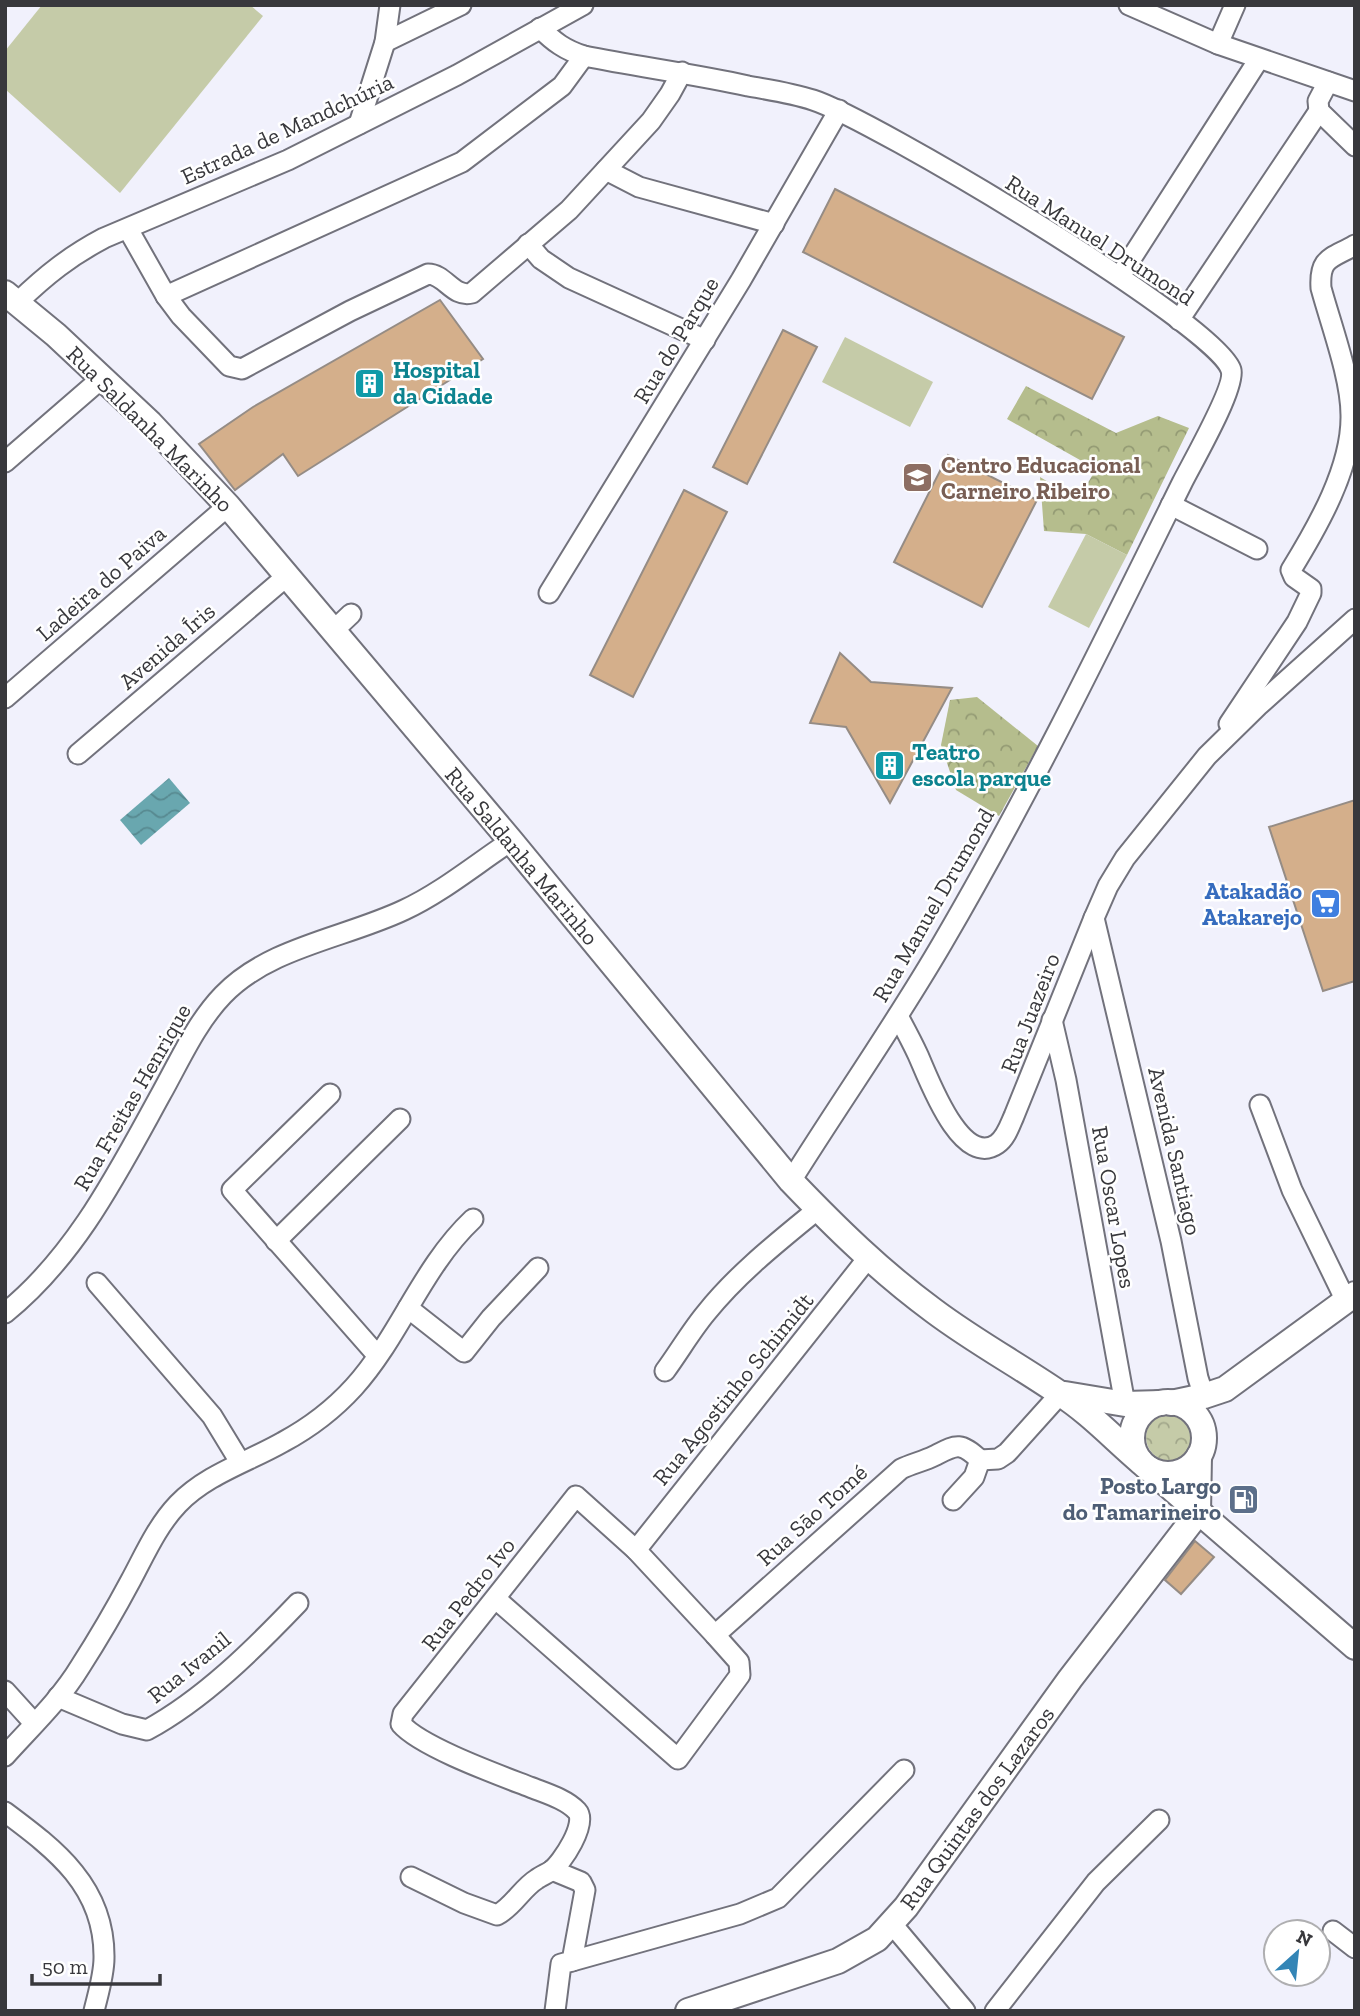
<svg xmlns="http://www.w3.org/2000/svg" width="1360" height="2016" font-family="'Zilla Slab',serif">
  <defs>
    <pattern id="forest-crowns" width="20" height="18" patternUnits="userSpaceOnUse" patternTransform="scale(1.75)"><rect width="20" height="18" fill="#b5bd8d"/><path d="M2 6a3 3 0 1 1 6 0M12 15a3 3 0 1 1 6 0" fill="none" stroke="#949b74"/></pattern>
    <pattern id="park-crowns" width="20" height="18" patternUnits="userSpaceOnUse" patternTransform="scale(1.75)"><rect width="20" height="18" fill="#c5cba8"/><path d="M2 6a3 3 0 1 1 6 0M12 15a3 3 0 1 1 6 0" fill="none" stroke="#a1a68a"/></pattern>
    <pattern id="water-waves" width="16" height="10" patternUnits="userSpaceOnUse" patternTransform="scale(1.75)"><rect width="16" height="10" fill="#69a7af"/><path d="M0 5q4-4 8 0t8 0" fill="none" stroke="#578990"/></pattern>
  </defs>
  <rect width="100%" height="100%" fill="#f1f1fc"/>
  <g fill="url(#forest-crowns)">
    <path d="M 1026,386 L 1116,433 L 1158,416 L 1189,428 L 1127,555 L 1086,534 L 1044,531 L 1040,477 L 1078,500 L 1096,469 L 1007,419 Z"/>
    <path d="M 977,697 L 1038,746 L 999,816 L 956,790 L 941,745 L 950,700 Z"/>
  </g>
  <circle fill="url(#park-crowns)" cx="1170" cy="1437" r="24"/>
  <g fill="#c5cba8">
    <path d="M 42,5 L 250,5 L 263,16 L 120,193 L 5,89 L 5,51 Z"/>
    <path d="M 845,337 L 933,382 L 910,427 L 822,382 Z"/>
    <path d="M 1086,534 L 1127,555 L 1089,628 L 1048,607 Z"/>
  </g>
  <path fill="url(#water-waves)" d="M 169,778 L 190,803 L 141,845 L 120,820 Z"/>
  <g fill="#d4af8b" stroke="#958c85" stroke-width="2">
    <path d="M 835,189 L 1124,337 L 1092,399 L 803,252 Z"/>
    <path d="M 440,300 L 483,359 L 298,476 L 283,454 L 235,490 L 199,444 L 253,407 Z"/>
    <path d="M 783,330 L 817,347 L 747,484 L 713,467 Z"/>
    <path d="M 948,455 L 1037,500 L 982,607 L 894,562 Z"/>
    <path d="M 684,490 L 727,512 L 633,697 L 590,675 Z"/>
    <path d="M 840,653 L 871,682 L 952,688 L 890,803 L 846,727 L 810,723 Z"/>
    <path d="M 1355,800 L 1355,981 L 1323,991 L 1269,827 Z"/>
    <path d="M 1195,1541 L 1214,1557 L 1181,1594 L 1165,1580 Z"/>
  </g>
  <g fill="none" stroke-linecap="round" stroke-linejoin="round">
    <defs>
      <g id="minor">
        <path d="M 1129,5 L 1218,44 L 1355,91"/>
        <path d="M 540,28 C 554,42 565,50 584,56 C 639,67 694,74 748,86 C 770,90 792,93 813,100 C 870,118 1217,324 1231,370 C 1236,387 1192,463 1182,483 C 1106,637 1030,793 943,942 C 896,1023 841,1101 791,1181"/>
        <path d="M 385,42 L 461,5"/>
        <path d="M 1218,44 L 1235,5"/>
        <path d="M 1328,82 L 1318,101 L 1319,111 L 1355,146"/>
        <path d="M 359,124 L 385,42 L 390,5"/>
        <path d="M 606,170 L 639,187 L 774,224"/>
        <path d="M 128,229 L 166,296 L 181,316 L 229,366 L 242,369 L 350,311 L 428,274 C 445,274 453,298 472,293 L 569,210 L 651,121 L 670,94 L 682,72"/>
        <path d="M 528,244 L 541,259 L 569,278 L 705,340"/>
        <path d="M 1120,276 L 1259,59"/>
        <path d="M 166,296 L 462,162 L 562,86 L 584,56"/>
        <path d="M 18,302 C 46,275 70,256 104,238 L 288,160 L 457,75 L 583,5"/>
        <path d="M 1179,320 L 1319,111"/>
        <path d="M 5,462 L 102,378"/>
        <path d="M 1171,505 L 1257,549"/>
        <path d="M 549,593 L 741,280 L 839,110"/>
        <path d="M 333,631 L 351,614"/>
        <path d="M 5,698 L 228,506"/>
        <path d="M 1229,724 L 1297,622 L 1311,593 L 1311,589 L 1294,577 L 1291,570 C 1318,526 1352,467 1351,415 C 1351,378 1331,325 1321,288 C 1319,257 1331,259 1355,245"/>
        <path d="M 78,754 L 287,576"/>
        <path d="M 1094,918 L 1171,1241 L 1198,1378 L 1204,1396"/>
        <path d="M 898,1016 C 905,1029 912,1042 918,1055 C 928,1077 961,1169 997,1144 C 1006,1138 1010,1125 1014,1116 L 1094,918 L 1108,886 L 1125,858 L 1207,756 L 1258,706 L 1355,619"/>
        <path d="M 1052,1020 L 1066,1080 L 1125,1404"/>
        <path d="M 330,1094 L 232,1190 L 377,1355"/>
        <path d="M 1260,1105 L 1292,1190 L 1346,1301"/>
        <path d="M 276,1241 L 400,1119"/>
        <path d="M 97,1283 L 212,1416 L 240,1462"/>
        <path d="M 408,1308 L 464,1352 L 491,1318 L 538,1268"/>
        <path d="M 5,1313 C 76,1256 118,1172 161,1094 C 180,1060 196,1023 223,995 C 269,947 345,938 404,910 C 441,893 476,864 511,841"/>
        <path d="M 665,1371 C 679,1352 691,1331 706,1313 C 738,1273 779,1241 818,1209"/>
        <path d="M 980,1460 L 998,1459 L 1007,1453 L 1061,1393"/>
        <path d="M 953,1500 L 974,1477 L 980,1460"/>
        <path d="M 636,1550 L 868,1258"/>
        <path d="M 715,1635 L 901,1469 C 911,1464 924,1461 934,1456 C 956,1445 960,1441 980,1460"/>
        <path d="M 5,1691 L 34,1723"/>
        <path d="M 58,1697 L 122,1724 L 147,1730 C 204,1699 254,1649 298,1603"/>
        <path d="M 5,1756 C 30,1728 60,1700 80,1667 C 98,1639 115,1610 131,1580 C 145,1554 157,1526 178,1504 C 207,1474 248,1462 283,1442 C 309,1428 334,1409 354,1387 C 400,1336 422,1267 473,1219"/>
        <path d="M 5,1812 C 56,1850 105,1887 104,1958 C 104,1975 98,1994 94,2011"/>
        <path d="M 552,1870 L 581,1882 L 585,1890 L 572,1961 L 561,1964 L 555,2011"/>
        <path d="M 411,1877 L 464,1903 L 497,1915 C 513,1907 522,1888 537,1879 C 541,1876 546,1874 551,1871 C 562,1863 588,1823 577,1811 C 566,1799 545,1793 530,1787 C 499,1775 421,1747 401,1724 L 403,1714 L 576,1496 L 636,1550 L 715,1635 L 739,1662 L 740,1675 L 678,1759 L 496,1599"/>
        <path d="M 892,1924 L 965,2011"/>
        <path d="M 1333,1931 L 1355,1948"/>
        <path d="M 572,1961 L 740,1914 L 778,1898 L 904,1770"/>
        <path d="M 995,2011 L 1096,1882 L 1159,1820"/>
      </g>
      <g id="major">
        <path d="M 5,293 L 56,335 L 150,423 L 228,506 L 511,841 L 791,1181 C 836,1228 881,1272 934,1311 C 974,1341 1018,1365 1059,1393 C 1089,1412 1114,1439 1141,1462"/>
        <path d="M 1065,1394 L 1125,1404 L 1161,1403"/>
        <circle cx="1168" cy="1438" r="36"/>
        <path d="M 1171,1403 L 1204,1396 L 1225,1389 L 1355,1294"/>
        <path d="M 1148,1468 L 1355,1647"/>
        <path d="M 1198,1513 L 1199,1456"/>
        <path d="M 688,2011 L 838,1961 L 877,1939 L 906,1907 L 1070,1679 L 1198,1513"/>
      </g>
    </defs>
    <use href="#minor" stroke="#72727c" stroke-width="23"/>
    <use href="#major" stroke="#72727c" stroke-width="28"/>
    <use href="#minor" stroke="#fff" stroke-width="19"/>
    <use href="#major" stroke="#fff" stroke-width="24"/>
  </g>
  <defs>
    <symbol id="building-square" viewBox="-11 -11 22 22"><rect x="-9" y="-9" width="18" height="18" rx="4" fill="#0f9aa8" stroke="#fff"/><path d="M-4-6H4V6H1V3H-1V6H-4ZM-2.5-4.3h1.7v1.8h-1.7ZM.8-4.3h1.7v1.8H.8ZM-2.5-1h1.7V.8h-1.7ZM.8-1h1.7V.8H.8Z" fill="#fff"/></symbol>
    <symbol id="school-square" viewBox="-11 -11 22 22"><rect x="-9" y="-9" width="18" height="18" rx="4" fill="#8d6e63" stroke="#fff"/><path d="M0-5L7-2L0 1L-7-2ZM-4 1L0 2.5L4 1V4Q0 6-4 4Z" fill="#fff"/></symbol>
    <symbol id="supermarket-square" viewBox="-11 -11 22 22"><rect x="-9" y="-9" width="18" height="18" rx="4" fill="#3f7fe0" stroke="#fff"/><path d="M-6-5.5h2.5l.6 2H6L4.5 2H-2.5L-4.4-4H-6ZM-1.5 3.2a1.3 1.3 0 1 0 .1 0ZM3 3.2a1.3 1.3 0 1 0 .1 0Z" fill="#fff"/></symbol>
    <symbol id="fuel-square" viewBox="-11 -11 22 22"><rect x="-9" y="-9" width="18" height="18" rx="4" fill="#5c6f8a" stroke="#fff"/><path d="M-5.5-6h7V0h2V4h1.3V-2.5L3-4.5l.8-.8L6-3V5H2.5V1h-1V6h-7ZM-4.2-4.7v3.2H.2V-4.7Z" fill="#fff"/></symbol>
  </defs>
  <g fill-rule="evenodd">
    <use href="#building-square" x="352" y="366" width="35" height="35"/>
    <use href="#school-square" x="900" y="460" width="35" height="35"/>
    <use href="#building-square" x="872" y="748" width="35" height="35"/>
    <use href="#supermarket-square" x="1308" y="886" width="35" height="35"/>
    <use href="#fuel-square" x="1226" y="1482" width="35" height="35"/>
  </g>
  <g text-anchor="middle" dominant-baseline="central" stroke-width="5" stroke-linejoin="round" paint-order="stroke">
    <g font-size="23" fill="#38383c" stroke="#fff">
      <text transform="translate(287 129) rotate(-25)">Estrada de Mandchúria</text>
      <text transform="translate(1100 240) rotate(33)">Rua Manuel Drumond</text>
      <text transform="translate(676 340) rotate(-59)">Rua do Parque</text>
      <text transform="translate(150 429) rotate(45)">Rua Saldanha Marinho</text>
      <text transform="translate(101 583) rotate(-41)">Ladeira do Paiva</text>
      <text transform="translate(167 646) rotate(-41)">Avenida Íris</text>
      <text transform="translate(522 856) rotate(50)">Rua Saldanha Marinho</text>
      <text transform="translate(933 905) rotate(-60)">Rua Manuel Drumond</text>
      <text transform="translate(1030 1013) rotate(-69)">Rua Juazeiro</text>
      <text transform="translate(132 1097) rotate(-60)">Rua Freitas Henrique</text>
      <text transform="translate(1175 1151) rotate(77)">Avenida Santiago</text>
      <text transform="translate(1114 1207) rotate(80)">Rua Oscar Lopes</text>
      <text transform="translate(733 1389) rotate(-51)">Rua Agostinho Schimidt</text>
      <text transform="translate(812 1515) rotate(-42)">Rua Sāo Tomé</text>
      <text transform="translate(468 1594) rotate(-52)">Rua Pedro Ivo</text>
      <text transform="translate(189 1667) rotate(-39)">Rua Ivanil</text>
      <text transform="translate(977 1808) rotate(-54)">Rua Quintas dos Lazaros</text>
    </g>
    <g font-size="23" font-weight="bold" fill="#0d838f" stroke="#fff" text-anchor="start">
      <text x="393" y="370">Hospital<tspan x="393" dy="26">da Cidade</tspan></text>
      <text x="912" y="752">Teatro<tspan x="912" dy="26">escola parque</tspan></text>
    </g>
    <g font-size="23" font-weight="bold" fill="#785e54" stroke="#fff" text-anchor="start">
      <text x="941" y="465">Centro Educacional<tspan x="941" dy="26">Carneiro Ribeiro</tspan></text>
    </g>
    <g font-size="23" font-weight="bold" fill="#366cbe" stroke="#fff" text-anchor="end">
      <text x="1302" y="891">Atakadão<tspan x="1302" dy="26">Atakarejo</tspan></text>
    </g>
    <g font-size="23" font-weight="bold" fill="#4e5e75" stroke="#fff" text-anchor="end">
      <text x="1221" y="1486">Posto Largo<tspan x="1221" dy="26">do Tamarineiro</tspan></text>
    </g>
  </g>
  <rect width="1360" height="2016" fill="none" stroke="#38383c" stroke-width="14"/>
  <g transform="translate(1297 1953) rotate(27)"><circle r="33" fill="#ffffff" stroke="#afafb1" stroke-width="2"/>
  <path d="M0-5L12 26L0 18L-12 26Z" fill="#3385b6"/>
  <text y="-10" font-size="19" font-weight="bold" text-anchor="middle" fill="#38383c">N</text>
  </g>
  <path d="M32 1974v10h128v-10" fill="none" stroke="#38383c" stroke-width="3.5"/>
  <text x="42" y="1974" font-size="21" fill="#38383c" stroke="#ffffff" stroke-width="5" paint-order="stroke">50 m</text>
</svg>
